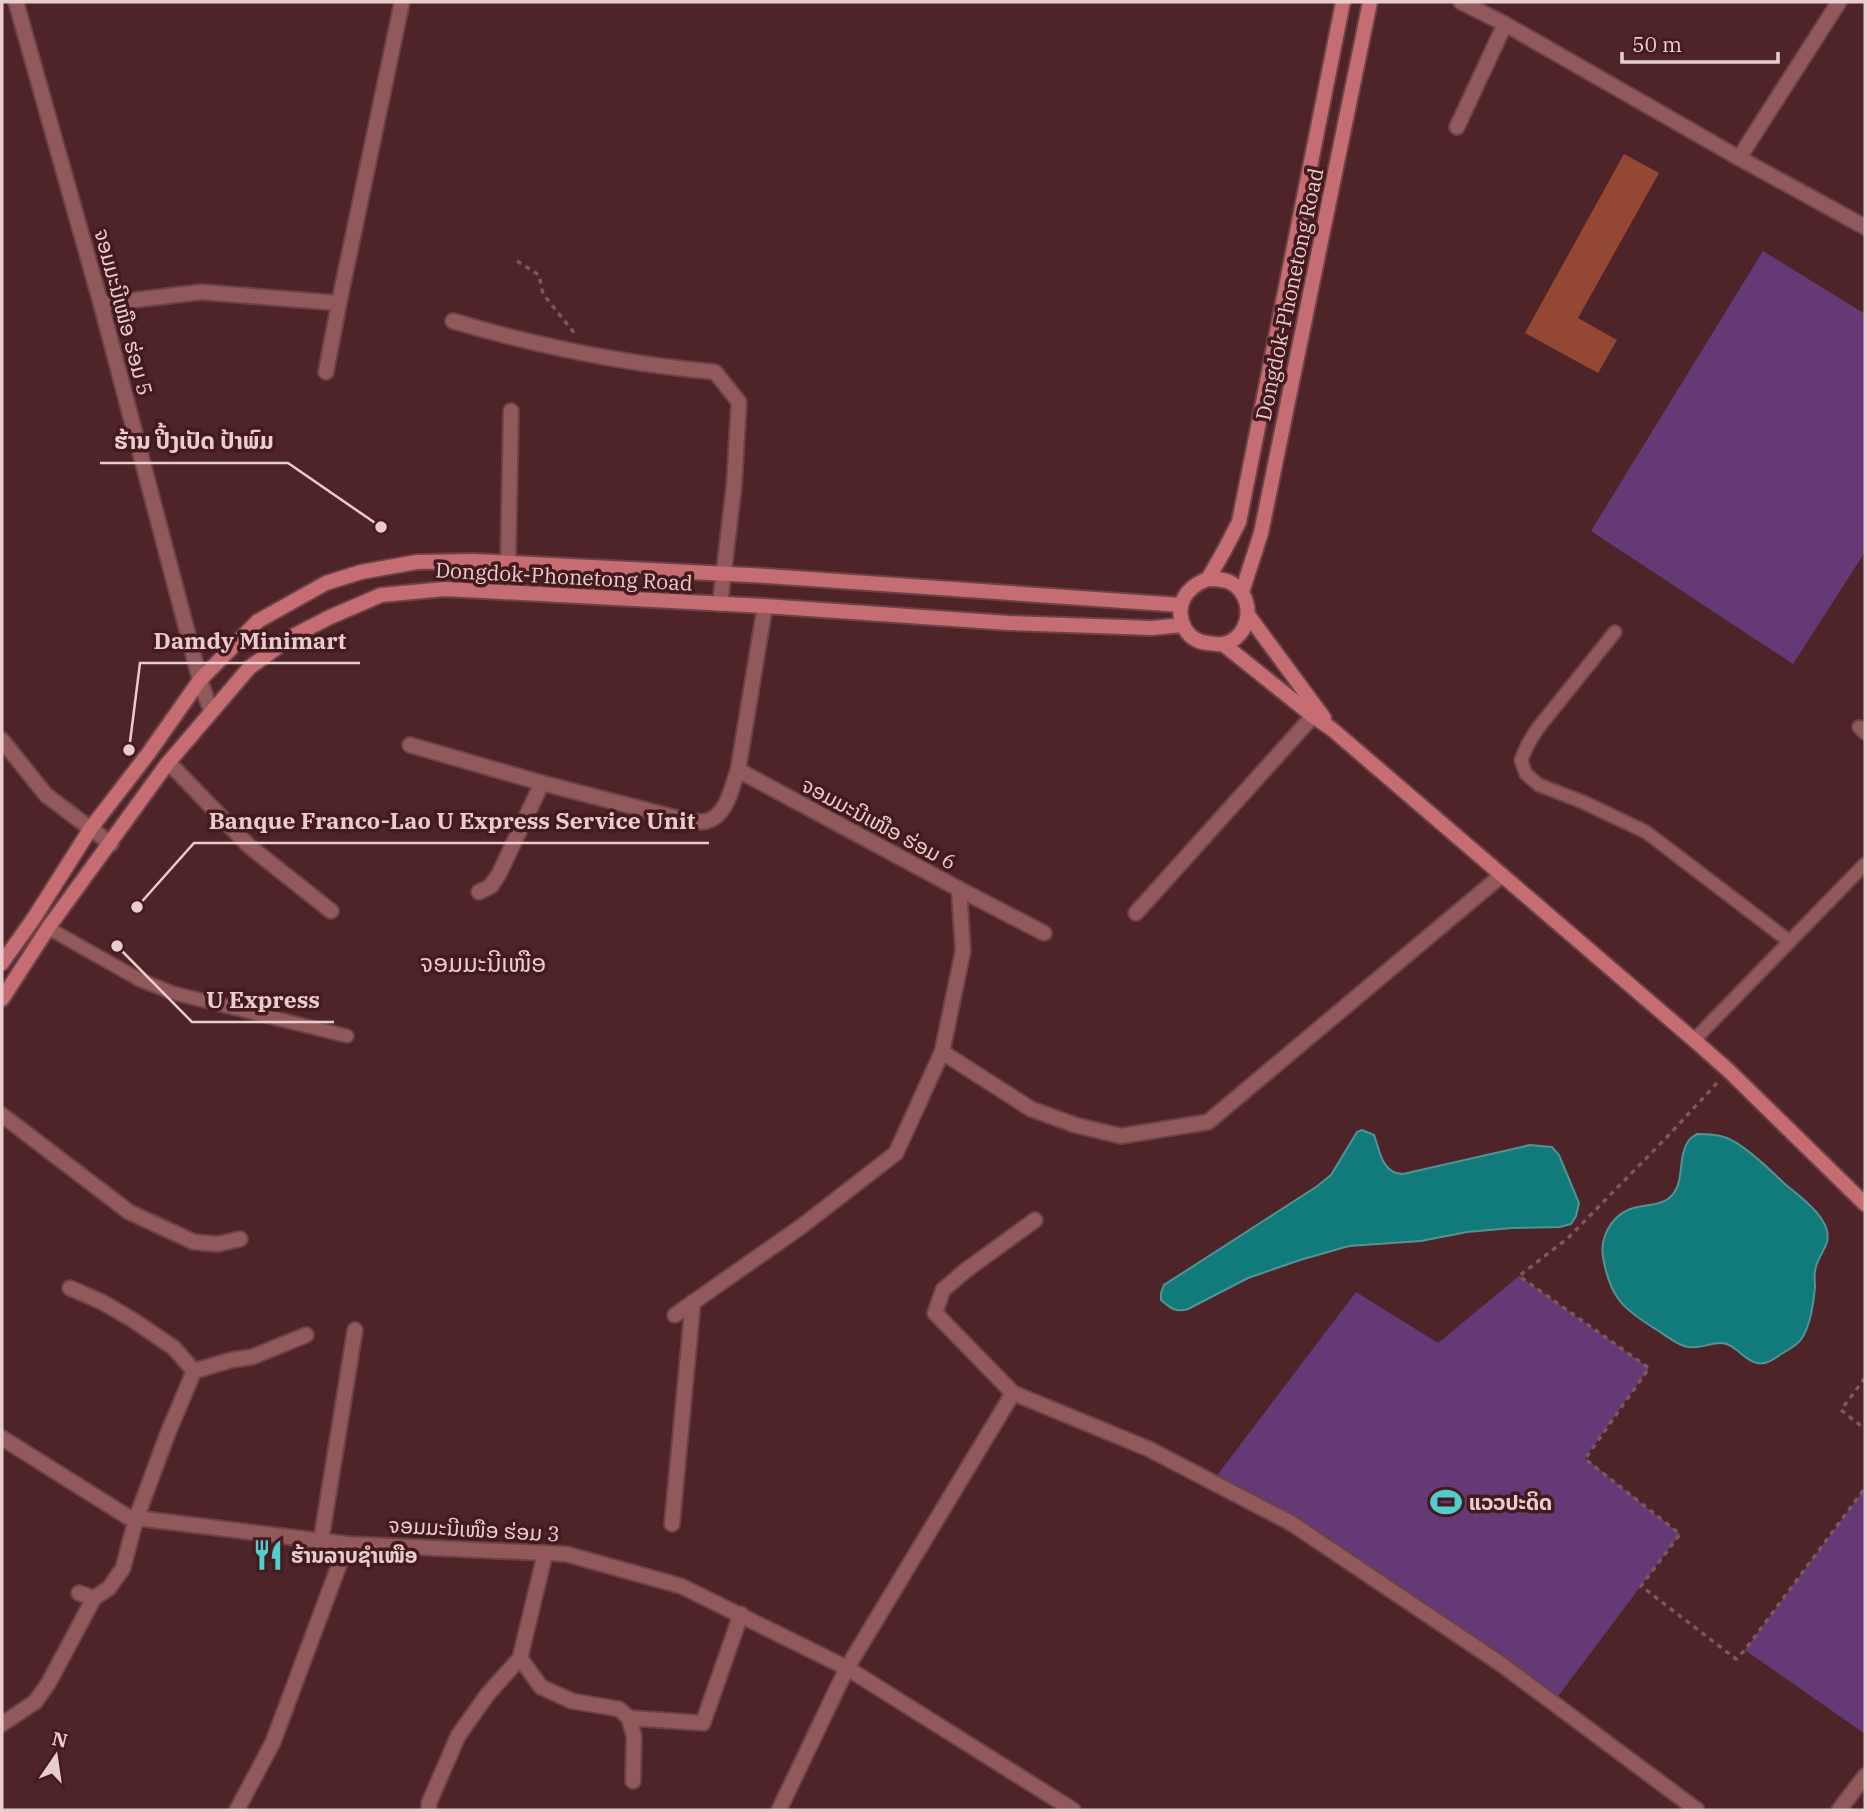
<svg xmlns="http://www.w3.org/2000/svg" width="1867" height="1812" font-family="'IBM Plex Serif','Noto Sans Lao',serif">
  <rect width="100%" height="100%" fill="#4f2428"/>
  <g fill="#653975">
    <path d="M 1763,251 L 1865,314 L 1865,552 L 1793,664 L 1591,531 Z"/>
    <path d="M 1519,1276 L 1649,1368 L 1585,1458 L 1680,1534 L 1553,1703 L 1291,1523 L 1212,1482 L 1356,1292 L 1438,1343 Z"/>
    <path d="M 1865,1488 L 1865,1734 L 1745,1650 Z"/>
  </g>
  <g fill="#117a7b" stroke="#529394" stroke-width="2">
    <path d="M 1362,1130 L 1374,1135 C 1380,1151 1382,1174 1403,1174 L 1530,1145 L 1552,1147 L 1559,1155 L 1579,1203 L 1576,1216 L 1571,1224 L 1560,1227 L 1512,1228 L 1467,1232 L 1421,1241 L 1349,1246 L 1300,1260 L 1248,1278 L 1188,1309 C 1176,1313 1170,1308 1161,1300 L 1161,1293 L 1164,1285 L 1316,1187 L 1331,1175 L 1357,1132 Z"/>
    <path d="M 1697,1134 C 1706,1134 1715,1134 1724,1137 C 1742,1142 1771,1171 1786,1185 C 1801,1197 1833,1220 1827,1242 C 1824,1252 1817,1258 1815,1271 C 1814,1277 1815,1282 1815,1287 C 1814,1302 1810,1326 1802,1338 C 1798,1345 1788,1350 1781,1354 C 1774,1359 1766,1365 1757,1363 C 1744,1361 1735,1343 1721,1343 C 1708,1343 1699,1350 1684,1346 C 1675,1343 1665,1335 1657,1330 C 1623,1309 1610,1298 1603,1257 C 1600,1239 1610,1218 1628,1210 C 1641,1204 1656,1207 1668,1199 C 1687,1185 1676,1157 1689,1140 C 1691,1137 1695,1136 1697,1134 Z"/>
  </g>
  <path fill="#944834" d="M 1624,154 L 1659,173 L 1578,318 L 1617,340 L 1598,373 L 1525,333 Z"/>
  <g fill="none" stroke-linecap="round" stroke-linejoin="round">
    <defs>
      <g id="lane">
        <path d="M 1615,632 L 1538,728 L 1528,744 L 1521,760 L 1526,774 L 1539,785 L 1583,802 L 1646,832 L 1789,941"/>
        <path d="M 1859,727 L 1865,733"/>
        <path d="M 48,928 L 140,980 L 173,993 L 347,1036"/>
        <path d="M 1694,1040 L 1865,864"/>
      </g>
      <g id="street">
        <path d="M 16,2 L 101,304 L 200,680 L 211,711"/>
        <path d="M 1461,2 L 1505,24 L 1739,158 L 1865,227"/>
        <path d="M 1457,127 L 1505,24"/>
        <path d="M 1739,158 L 1839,2"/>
        <path d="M 101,304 L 201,292 L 339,303"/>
        <path d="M 453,321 C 537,346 628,364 715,372 L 739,402 L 734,486 L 720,604"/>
        <path d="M 326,372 L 339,303 L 402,2"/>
        <path d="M 508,563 L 511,411"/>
        <path d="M 2,740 L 46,795 L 111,844"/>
        <path d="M 410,745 L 542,783 L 685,820 C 691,821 701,823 707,821 C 727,816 732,786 738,770"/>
        <path d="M 167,764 L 176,770 L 249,846 L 331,911"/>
        <path d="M 959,889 L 1044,933"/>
        <path d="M 479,892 L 491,886 L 499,874 L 542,783"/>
        <path d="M 1136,913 L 1313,716"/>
        <path d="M 942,1052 L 1031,1109 L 1075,1125 L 1121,1136 L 1208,1122 L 1502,875"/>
        <path d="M 2,1115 L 129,1212 L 194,1242 L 218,1244 L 240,1239"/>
        <path d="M 1035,1220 L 965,1271 L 943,1290 L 935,1313 L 1013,1393 L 1149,1449 L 1291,1523 L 1501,1664 L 1697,1810"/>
        <path d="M 70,1288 L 102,1302 L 133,1320 L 174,1348 L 194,1371"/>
        <path d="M 675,1315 L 802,1226 L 896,1153 L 942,1052 L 963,951 L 959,889 L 738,770 L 765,606"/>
        <path d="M 2,1438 L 128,1517 L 347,1544 L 566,1554 L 681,1586 L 847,1668 L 1073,1810"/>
        <path d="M 672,1524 L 693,1302"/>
        <path d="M 321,1541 L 355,1330"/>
        <path d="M 79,1593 L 94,1598 L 109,1588 L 123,1568 L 136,1519 L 168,1433 L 194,1371 L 231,1360 L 252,1357 L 306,1335"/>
        <path d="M 520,1658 L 541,1687 L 572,1701 L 619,1709 L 629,1718 L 634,1736 L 633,1781"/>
        <path d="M 629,1718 L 703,1723 L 741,1614"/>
        <path d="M 2,1724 L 35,1702 L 48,1684 L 94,1598"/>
        <path d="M 237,1810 L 273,1742 L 347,1544"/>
        <path d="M 429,1810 L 429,1803 L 458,1736 L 487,1695 L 520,1658 L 545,1554"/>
        <path d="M 779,1810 L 847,1668 L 1013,1393"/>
        <path d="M 1839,1810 L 1865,1776"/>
      </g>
      <g id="secondary">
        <path d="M 1208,579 L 1224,551 L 1239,522 L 1343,2"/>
        <path d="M 1208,579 C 1217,579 1226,579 1233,584 C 1256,599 1251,638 1223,644 C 1219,645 1211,643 1207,643 C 1198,642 1190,637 1185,629 C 1173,606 1186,587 1208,579 Z"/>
        <path d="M 1242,592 L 1261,533 L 1370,2"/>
        <path d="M 1248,615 L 1324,718"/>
        <path d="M 1223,644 L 1313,716 L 1333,730 L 1694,1040 L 1728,1070 L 1865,1204"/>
        <path d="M 2,963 L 34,918 L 91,828 L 148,754 L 200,680 L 258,621 L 326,583 L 361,572 L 417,562 L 474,561 L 767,576 L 1181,605"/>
        <path d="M 2,999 L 48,928 L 167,764 L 250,667 L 293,636 L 330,617 L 381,595 L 445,589 L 765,606 L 1009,623 L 1152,628 L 1183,625"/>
      </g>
    </defs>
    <use href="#lane" stroke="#6b4246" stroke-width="16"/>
    <use href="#street" stroke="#6b4246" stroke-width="18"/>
    <use href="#secondary" stroke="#6b4246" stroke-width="18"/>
    <g stroke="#7e575a" stroke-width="3.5" stroke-dasharray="5 5" stroke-linecap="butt">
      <path d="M 517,261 L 539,275 L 543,294 L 575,334"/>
      <path d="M 1717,1083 L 1667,1137 L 1568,1238 L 1519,1276 L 1649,1368 L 1585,1459 L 1680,1534 L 1641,1586 L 1736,1659 L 1745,1650 L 1865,1488"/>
      <path d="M 1865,1378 L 1841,1410 L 1865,1429"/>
    </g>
    <use href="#lane" stroke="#92595d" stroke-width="12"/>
    <use href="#street" stroke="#92595d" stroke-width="14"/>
    <use href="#secondary" stroke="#c66c73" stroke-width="14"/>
  </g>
  <defs>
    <symbol id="stadium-bare" viewBox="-9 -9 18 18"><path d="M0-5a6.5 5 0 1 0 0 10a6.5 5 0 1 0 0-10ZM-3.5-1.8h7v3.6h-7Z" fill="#52cdce" stroke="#441a1e" stroke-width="2.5" paint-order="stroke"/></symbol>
    <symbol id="restaurant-bare" viewBox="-9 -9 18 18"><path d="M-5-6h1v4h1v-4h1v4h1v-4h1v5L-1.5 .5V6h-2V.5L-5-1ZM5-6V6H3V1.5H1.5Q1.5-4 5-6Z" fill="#52cdce" stroke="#441a1e" stroke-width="2.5" paint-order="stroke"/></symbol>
  </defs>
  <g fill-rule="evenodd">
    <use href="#stadium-bare" x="1424" y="1480" width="44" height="44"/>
    <use href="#restaurant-bare" x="246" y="1533" width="44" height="44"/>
  </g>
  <g text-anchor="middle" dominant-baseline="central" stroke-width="7" stroke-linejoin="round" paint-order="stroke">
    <g font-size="21" fill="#e9cdce" stroke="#441a1e">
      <text transform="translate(1289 294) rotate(-78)">Dongdok-Phonetong Road</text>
      <text transform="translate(124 312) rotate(75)">ຈອມມະນີເໜືອ ຮ່ອມ 5</text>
      <text transform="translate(564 576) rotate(3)">Dongdok-Phonetong Road</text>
      <text transform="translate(879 823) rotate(28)">ຈອມມະນີເໜືອ ຮ່ອມ 6</text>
      <text transform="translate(474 1529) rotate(3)">ຈອມມະນີເໜືອ ຮ່ອມ 3</text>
    </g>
    <g font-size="21" font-weight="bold" fill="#e9cdce" stroke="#441a1e" text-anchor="start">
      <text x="1469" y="1502">ແວວປະດິດ</text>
      <text x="291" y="1555">ຮ້ານລາບຊຳເໜືອ</text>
    </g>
    <g font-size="24" fill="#e9cdce" stroke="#441a1e">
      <text x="483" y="963">ຈອມມະນີເໜືອ</text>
    </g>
  </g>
  <path fill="none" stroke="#e9cdce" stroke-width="2.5" d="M381 527L288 463H100M129 750L140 663H360M137 907L194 843H709M117 946L192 1022H334"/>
  <g fill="#e9cdce" stroke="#441a1e" stroke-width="2.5">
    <circle cx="381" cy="527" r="7"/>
    <circle cx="129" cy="750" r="7"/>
    <circle cx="137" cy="907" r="7"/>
    <circle cx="117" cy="946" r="7"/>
  </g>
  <g font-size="23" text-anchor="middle" font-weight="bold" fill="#e9cdce" stroke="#441a1e" stroke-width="7" stroke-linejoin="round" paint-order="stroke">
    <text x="194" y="449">ຮ້ານ ປີ້ງເປັດ ປ້າພົມ</text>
    <text x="250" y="649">Damdy Minimart</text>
    <text x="452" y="829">Banque Franco-Lao U Express Service Unit</text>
    <text x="263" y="1008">U Express</text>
  </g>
  <rect width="1867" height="1812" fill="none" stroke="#e9cdce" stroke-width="7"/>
  <g transform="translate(56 1756) rotate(13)" stroke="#441a1e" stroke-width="5" paint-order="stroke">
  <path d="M0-5L12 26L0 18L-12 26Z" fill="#e9cdce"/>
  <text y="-10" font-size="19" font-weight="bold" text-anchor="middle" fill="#e9cdce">N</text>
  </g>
  <path d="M1622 52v10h156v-10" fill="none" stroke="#e9cdce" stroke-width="3.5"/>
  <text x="1632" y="52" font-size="21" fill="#e9cdce" stroke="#441a1e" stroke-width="5" paint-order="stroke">50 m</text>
</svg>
